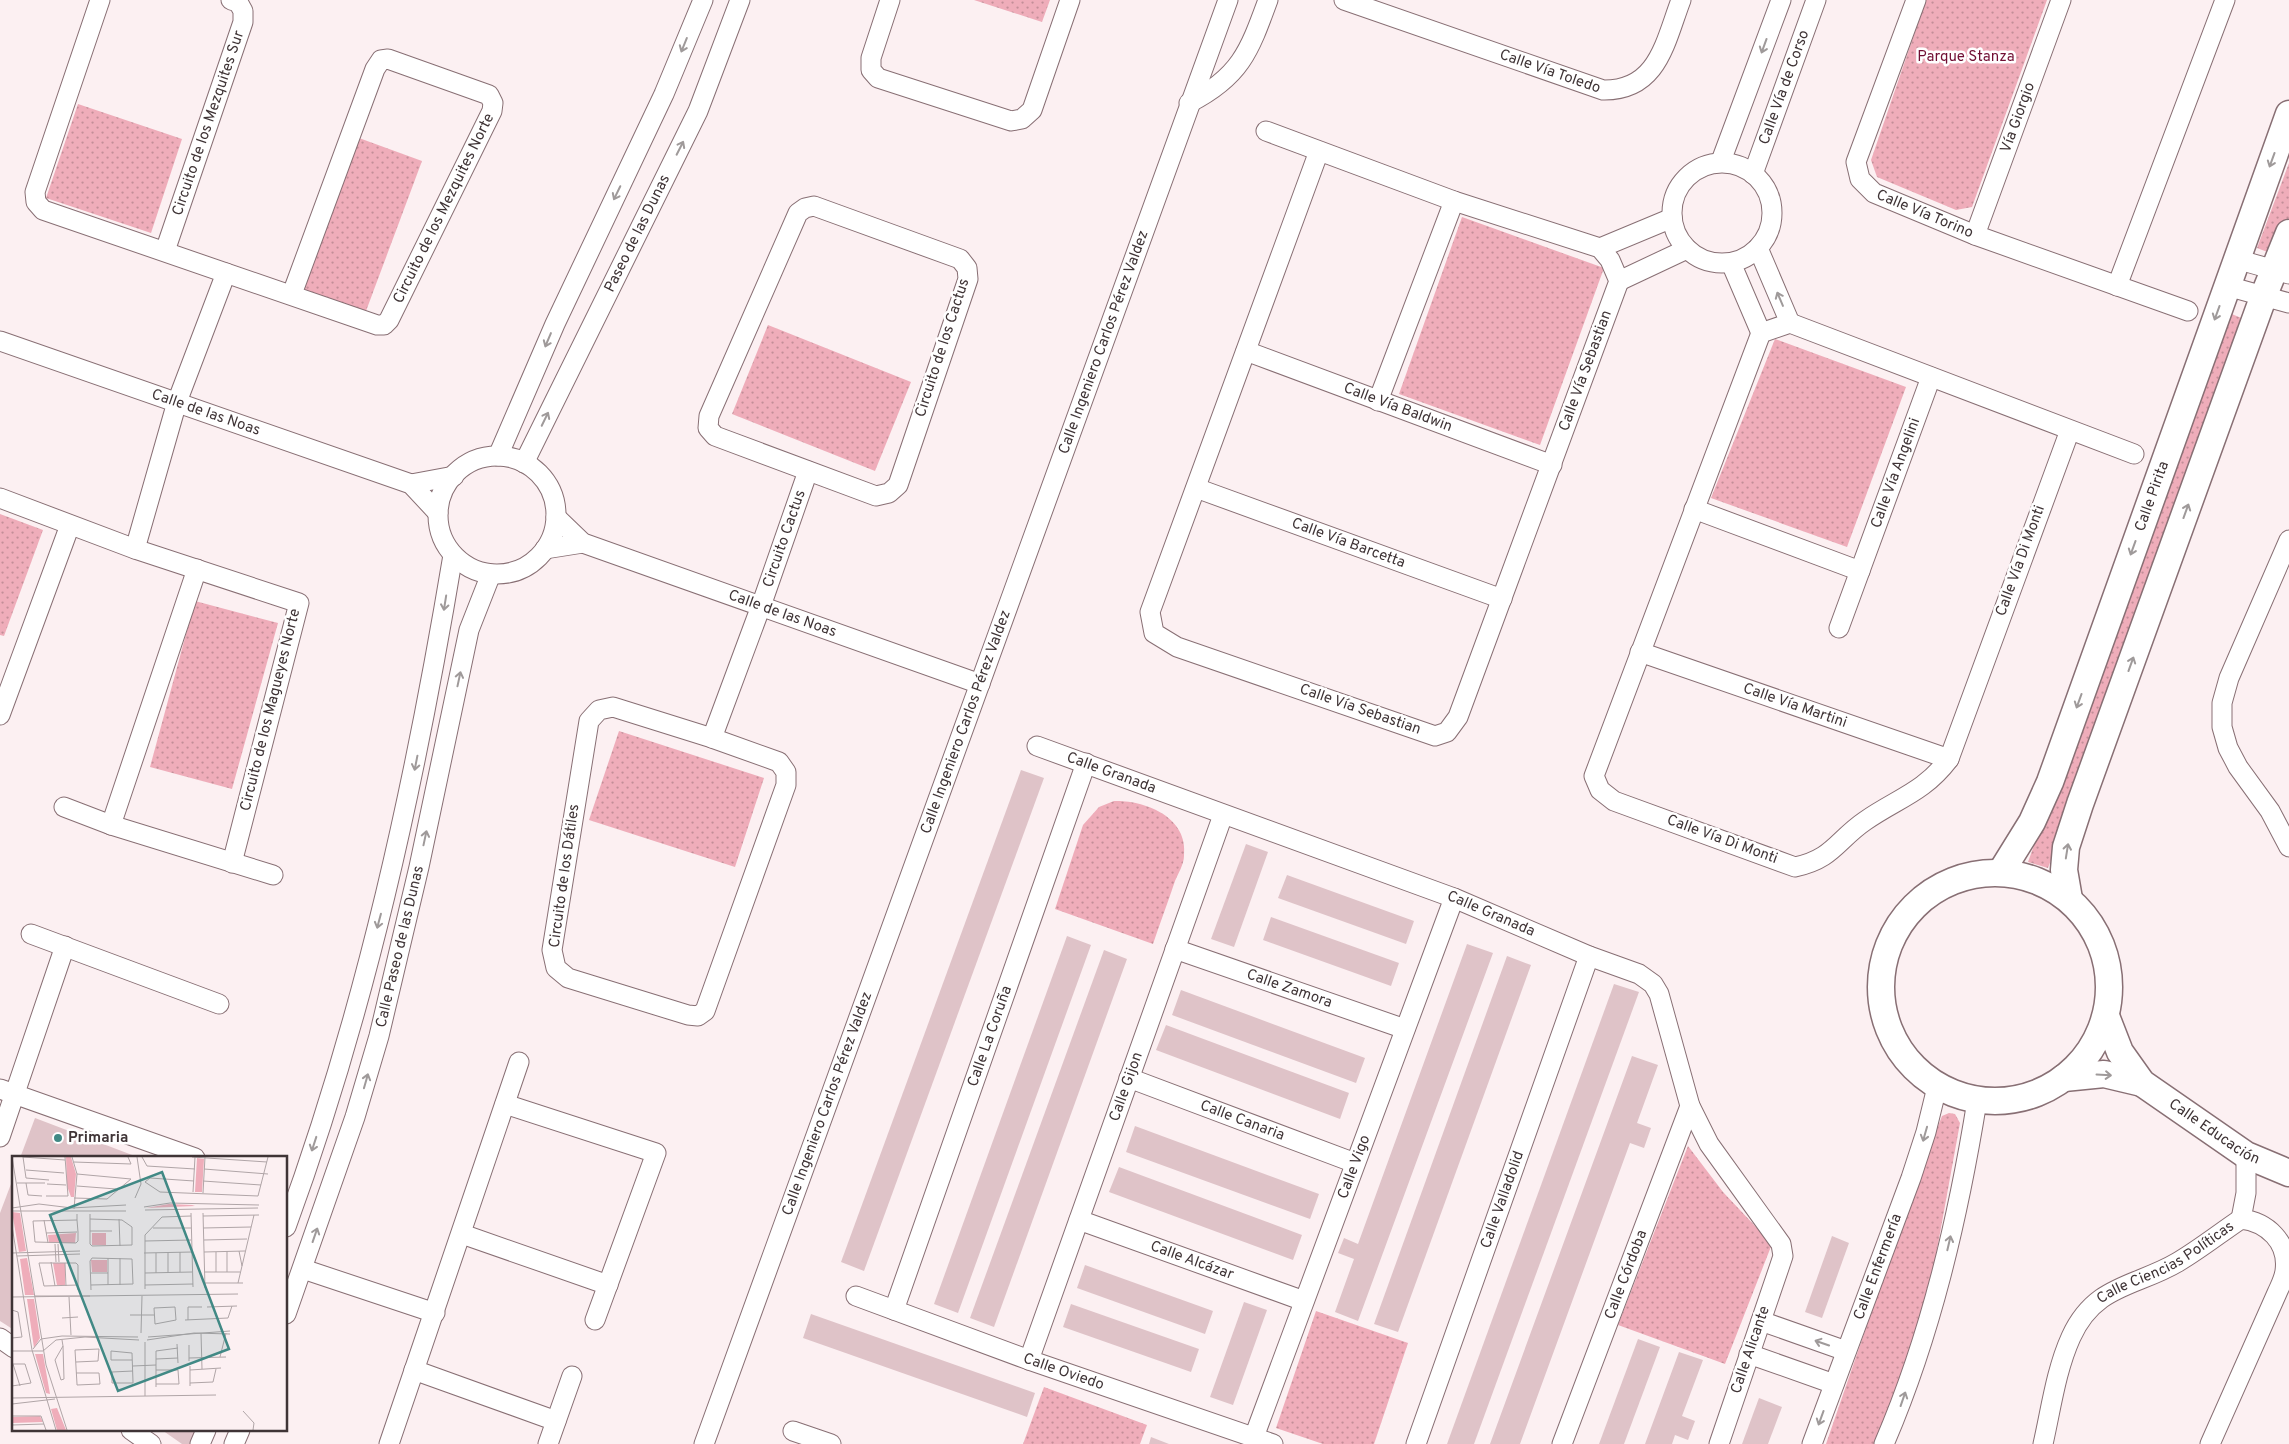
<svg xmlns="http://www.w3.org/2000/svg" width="2289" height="1444" font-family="Overpass,sans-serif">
  <defs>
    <pattern id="grass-dots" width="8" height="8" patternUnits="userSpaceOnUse" patternTransform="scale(1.25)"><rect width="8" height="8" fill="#efadba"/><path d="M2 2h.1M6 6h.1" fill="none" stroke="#c38e98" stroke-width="1.8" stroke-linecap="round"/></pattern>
  </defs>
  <rect width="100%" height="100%" fill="#fcf0f2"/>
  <g fill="url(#grass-dots)">
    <path d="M 974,0 L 1050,0 L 1042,22 Z"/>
    <path d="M 1926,0 L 2047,0 L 1972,207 L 1956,210 L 1877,177 L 1871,160 Z"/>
    <path d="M 78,104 L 182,139 L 151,233 L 46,198 Z"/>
    <path d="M 359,138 L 422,161 L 366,311 L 351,310 L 302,292 Z"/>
    <path d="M 2289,163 L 2289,218 L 2270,253 L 2257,248 Z"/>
    <path d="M 1462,217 L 1604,268 L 1540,445 L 1399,394 Z"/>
    <path d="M 2227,312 L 2246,320 L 2132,646 L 2048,868 L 2028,862 Z"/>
    <path d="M 768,325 L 911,382 L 875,471 L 732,414 Z"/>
    <path d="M 1775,339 L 1906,387 L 1847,547 L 1711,498 Z"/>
    <path d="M 0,514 L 43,530 L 4,636 L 0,635 Z"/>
    <path d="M 195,601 L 278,623 L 232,789 L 150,767 Z"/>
    <path d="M 619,731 L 764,778 L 735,867 L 589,820 Z"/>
    <path d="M 1114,801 C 1145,800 1189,817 1184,856 C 1184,864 1178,874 1175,881 C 1168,902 1160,923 1153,944 L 1055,909 L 1083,825 L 1099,807 Z"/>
    <path d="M 1949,1113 L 1955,1114 L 1960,1123 L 1932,1277 L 1900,1388 L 1878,1444 L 1826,1444 L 1917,1180 L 1942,1116 Z"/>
    <path d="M 1688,1146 L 1723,1192 L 1772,1244 L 1725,1364 L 1618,1325 Z"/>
    <path d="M 1316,1311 L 1408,1343 L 1374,1444 L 1323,1444 L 1276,1428 Z"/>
    <path d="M 1044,1387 L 1147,1425 L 1140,1444 L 1023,1444 Z"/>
  </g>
  <g fill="#dfc3c8">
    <path d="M 1021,770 L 1044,778 L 864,1271 L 841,1262 Z"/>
    <path d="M 1246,844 L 1268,852 L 1234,947 L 1211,939 Z"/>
    <path d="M 1287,875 L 1414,921 L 1406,944 L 1278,898 Z"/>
    <path d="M 1271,917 L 1399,963 L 1391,986 L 1263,940 Z"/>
    <path d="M 1067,936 L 1091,945 L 958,1313 L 934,1304 Z"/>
    <path d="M 1467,944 L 1493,953 L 1358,1321 L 1335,1312 L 1354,1259 L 1338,1253 L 1344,1238 L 1358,1244 Z"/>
    <path d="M 1104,950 L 1127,959 L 994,1327 L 970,1318 Z"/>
    <path d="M 1507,956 L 1531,965 L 1398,1332 L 1374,1324 Z"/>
    <path d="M 1614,984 L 1639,992 L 1474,1444 L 1447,1444 Z"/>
    <path d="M 1181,990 L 1365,1058 L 1356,1083 L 1172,1015 Z"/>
    <path d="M 1166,1025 L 1349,1093 L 1340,1119 L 1156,1050 Z"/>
    <path d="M 1632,1056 L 1658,1065 L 1637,1123 L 1651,1128 L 1644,1148 L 1630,1143 L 1520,1444 L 1490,1444 Z"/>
    <path d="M 35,1118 L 140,1158 L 20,1158 Z"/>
    <path d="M 1135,1126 L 1319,1194 L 1310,1219 L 1126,1152 Z"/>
    <path d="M 1119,1167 L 1302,1235 L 1293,1260 L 1109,1192 Z"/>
    <path d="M 14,1176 L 14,1330 L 0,1321 L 0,1213 Z"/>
    <path d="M 1832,1236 L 1849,1243 L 1822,1318 L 1805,1312 Z"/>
    <path d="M 1085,1265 L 1213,1311 L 1205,1334 L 1077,1288 Z"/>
    <path d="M 1244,1302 L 1267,1310 L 1233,1405 L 1210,1397 Z"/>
    <path d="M 1071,1304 L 1199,1349 L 1191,1372 L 1063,1327 Z"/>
    <path d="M 811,1314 L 1035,1393 L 1027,1417 L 803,1338 Z"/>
    <path d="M 1638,1339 L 1660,1347 L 1624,1444 L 1599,1444 Z"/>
    <path d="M 1679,1352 L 1703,1360 L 1682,1416 L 1695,1421 L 1688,1440 L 1675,1435 L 1672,1444 L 1645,1444 Z"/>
    <path d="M 1759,1398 L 1782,1407 L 1768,1444 L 1742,1444 Z"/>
    <path d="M 162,1430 L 198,1430 L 192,1444 L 182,1444 Z"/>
    <path d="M 1151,1437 L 1169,1444 L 1149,1444 Z"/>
  </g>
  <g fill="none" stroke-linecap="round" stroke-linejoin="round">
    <defs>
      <g id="street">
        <path id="s1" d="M 100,0 L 35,192 L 36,202 L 43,210 L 377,325 L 384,325 L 389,320 L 492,111 L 493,103 L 489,95 L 388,59 L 381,60 L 375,69 L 292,294"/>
        <path d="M 890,0 L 871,58 L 871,70 L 878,78 L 1011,121 L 1022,119 L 1032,110 L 1070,0"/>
        <path id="s2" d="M 1344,0 L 1603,90 C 1658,91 1665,42 1681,0"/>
        <path id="s3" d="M 1916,0 L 1856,162 L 1860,179 L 1874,193 L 1975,235 L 2188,311"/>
        <path d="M 1189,103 C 1240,77 1249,52 1268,0"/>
        <path d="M 1266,131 L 1454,201 L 1600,248 L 1610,260 L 1619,281 L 1458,717 L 1447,732 L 1435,736 L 1177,647 L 1154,633 L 1150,612 L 1319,151"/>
        <path d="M 1721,161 L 1781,0"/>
        <circle cx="1722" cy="213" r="50"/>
        <path id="s4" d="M 1753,174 L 1816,0"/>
        <path d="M 814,206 L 960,259 L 967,268 L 968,279 L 898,485 L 889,493 L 876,496 L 715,436 L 708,428 L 709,416 L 798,213 L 805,208 Z"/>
        <path id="s5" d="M 1975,235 L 2061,0"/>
        <path d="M 1600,248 L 1672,218"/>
        <path d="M 1758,248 L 1790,323"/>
        <path id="s6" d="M 165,251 L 243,22 L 243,11 L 238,2 L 231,0"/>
        <path d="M 2236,259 L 2289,274"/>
        <path d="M 1731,263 L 1761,333"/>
        <path d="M 1619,281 L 1687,249"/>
        <path d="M 2117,286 L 2225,0"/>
        <path d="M 2227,286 L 2289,303"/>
        <path id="s7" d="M 0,341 L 411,484 L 438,513"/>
        <path id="s8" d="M 1246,351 L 1552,465"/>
        <path d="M 1378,401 L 1454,201"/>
        <path d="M 2070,430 L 1949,759 C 1923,793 1898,798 1865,821 C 1837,840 1833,859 1795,867 L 1614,801 L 1600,790 L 1594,776 L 1761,333 L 1790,323 L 2134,454"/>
        <path d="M 498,456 L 555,324 L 664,94 L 703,0"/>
        <circle cx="497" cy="515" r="59"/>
        <path id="s9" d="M 524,463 L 698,111 L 740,0"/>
        <path d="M 411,484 L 454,476"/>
        <path id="s10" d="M 1196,488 L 1502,599"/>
        <path d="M 0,498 L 135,549 L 299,603 L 232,863"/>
        <path d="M 1694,509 L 1860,571"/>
        <path id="s11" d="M 556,517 L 583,543 L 980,684"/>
        <path d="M 2289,540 L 2229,678 L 2222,703 L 2222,727 L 2228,748 L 2238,767 L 2270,811 L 2289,847"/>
        <path d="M 135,549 L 177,402 L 226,273"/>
        <path d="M 545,549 L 583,543"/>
        <path id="s12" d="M 1839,628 L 1931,377"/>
        <path id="s13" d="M 1640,652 L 1949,759"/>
        <path d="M 613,707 L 712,738 L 779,762 L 786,772 L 786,785 L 705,1011 L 698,1016 L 688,1015 L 568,978 L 556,968 L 552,950 L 589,721 L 599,710 Z"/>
        <path d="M 0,715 L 70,525"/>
        <path id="s14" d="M 712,738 L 761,606 L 808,471"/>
        <path id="s15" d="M 1037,746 L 1454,898 L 1589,956 L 1639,974 L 1653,984 L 1659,994 L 1690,1106 L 1709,1144 L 1781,1244 L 1783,1256 L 1779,1268 L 1719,1444"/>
        <path d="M 64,807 L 111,825 L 273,875"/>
        <path d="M 111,825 L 197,569"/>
        <path d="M 31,934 L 219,1004"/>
        <path id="s16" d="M 1175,949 L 1405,1029"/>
        <path id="s17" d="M 1129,1078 L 1355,1163"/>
        <path d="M 0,1089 L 195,1158"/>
        <path d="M 505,1104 L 656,1153 L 595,1320"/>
        <path d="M 0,1137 L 65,946"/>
        <path d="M 2241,1219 L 2246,1193 L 2246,1155"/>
        <path id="s18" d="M 1079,1220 L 1304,1301"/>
        <path d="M 286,1227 C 366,1009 415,783 453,555"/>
        <path d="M 462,1234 L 608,1285"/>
        <path d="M 303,1269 L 435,1313"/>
        <path id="s19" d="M 856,1296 L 1029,1360 L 1273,1444"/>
        <path id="s20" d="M 894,1310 L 1086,763"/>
        <path id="s21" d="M 286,1314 L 355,1117 L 379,1036 L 419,867 L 469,630 L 491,574"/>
        <path d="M 1761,1321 L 1846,1351"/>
        <path d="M 0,1338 L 14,1348"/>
        <path d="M 1749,1354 L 1834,1384"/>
        <path id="s22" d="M 1029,1360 L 1223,815"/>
        <path d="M 414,1370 L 556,1421"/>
        <path d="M 131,1430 L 151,1444"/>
        <path d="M 793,1431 L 831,1444"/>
        <path id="s23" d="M 1254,1437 L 1454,898"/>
        <path d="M 200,1444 L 206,1430"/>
        <path d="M 234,1444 L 240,1430"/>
        <path d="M 389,1444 L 519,1062"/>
        <path d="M 548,1444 L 572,1376"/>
        <path id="s24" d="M 704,1444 L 1228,0"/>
        <path id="s25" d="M 1416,1444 L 1589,956"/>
        <path id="s26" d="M 1562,1444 L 1690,1106"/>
        <path id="s27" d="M 1812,1444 L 1911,1178 L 1926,1132 L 1937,1087"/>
        <path d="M 1884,1444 C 1931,1335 1958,1218 1977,1101"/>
        <path id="s28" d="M 2043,1444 C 2051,1409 2056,1370 2071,1337 C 2095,1284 2136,1287 2178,1262 C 2200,1249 2220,1233 2241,1219 C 2267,1222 2289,1242 2285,1271 C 2284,1279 2280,1286 2277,1293 L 2210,1444"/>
      </g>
      <g id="secondary">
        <path id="s29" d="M 2001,872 L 2032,822 L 2050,782 L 2289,114"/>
        <circle cx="1995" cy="987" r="114"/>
        <path d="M 2069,899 L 2064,870 L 2066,847 L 2080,804 L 2264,295 L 2289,233"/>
        <path id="s30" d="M 2106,1016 L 2120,1052 L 2142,1083 L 2246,1155 L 2289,1173"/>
        <path d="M 2064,1078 L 2104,1074 L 2142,1083"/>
      </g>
    </defs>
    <use href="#street" stroke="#886f74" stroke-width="21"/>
    <use href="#secondary" stroke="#886f74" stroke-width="29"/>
    <use href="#street" stroke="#fff" stroke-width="19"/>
    <use href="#secondary" stroke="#fff" stroke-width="26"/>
  </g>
  <defs><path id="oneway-shaft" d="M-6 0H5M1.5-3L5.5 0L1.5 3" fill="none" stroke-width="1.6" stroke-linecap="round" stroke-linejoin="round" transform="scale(1.25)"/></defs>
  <g stroke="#9f9a9a">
    <use href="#oneway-shaft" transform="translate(684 45) rotate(112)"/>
    <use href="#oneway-shaft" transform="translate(1764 46) rotate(110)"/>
    <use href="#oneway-shaft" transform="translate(680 148) rotate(-63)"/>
    <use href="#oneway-shaft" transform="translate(2272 160) rotate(110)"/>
    <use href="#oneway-shaft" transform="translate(617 193) rotate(116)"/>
    <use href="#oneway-shaft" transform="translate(1780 299) rotate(-113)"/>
    <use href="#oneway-shaft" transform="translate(2217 313) rotate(110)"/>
    <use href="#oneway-shaft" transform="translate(548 340) rotate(113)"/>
    <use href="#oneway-shaft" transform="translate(545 419) rotate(-64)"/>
    <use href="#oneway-shaft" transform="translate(2186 511) rotate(-70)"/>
    <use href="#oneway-shaft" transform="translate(2133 548) rotate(110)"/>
    <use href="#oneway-shaft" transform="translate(445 603) rotate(99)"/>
    <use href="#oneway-shaft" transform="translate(2131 664) rotate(-70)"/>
    <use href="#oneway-shaft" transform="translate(459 679) rotate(-78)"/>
    <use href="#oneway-shaft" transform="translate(2079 701) rotate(110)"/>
    <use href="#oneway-shaft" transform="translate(416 763) rotate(101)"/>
    <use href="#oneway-shaft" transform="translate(425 838) rotate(-78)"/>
    <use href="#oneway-shaft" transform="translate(2067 851) rotate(-81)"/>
    <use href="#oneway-shaft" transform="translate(379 921) rotate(105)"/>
    <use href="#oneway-shaft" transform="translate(2104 1075) rotate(3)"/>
    <use href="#oneway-shaft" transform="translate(366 1081) rotate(-74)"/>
    <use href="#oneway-shaft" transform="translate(1925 1134) rotate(106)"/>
    <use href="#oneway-shaft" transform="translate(314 1144) rotate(108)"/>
    <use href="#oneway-shaft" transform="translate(315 1235) rotate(-71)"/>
    <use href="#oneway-shaft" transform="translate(1949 1243) rotate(-77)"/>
    <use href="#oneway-shaft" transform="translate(1822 1343) rotate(-161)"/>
    <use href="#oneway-shaft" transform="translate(1903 1399) rotate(-71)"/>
    <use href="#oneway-shaft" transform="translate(1821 1418) rotate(110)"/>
  </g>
  <circle fill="#418985" stroke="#fff" stroke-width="2" cx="58" cy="1138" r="5"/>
  <g text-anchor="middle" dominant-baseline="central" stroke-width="5" stroke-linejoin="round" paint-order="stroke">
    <g font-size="15" fill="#700e33" stroke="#fff">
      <text x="1966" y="57">Parque Stanza</text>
    </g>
    <g font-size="15" fill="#3f3436" stroke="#fff">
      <text stroke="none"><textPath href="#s2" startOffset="218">Calle Vía Toledo</textPath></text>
      <text stroke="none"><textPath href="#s4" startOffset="92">Calle Vía de Corso</textPath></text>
      <text stroke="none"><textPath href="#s5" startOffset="125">Vía Giorgio</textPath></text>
      <text stroke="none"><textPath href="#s6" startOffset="135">Circuito de los Mezquites Sur</textPath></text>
      <text stroke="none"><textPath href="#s1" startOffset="715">Circuito de los Mezquites Norte</textPath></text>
      <text stroke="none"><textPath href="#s3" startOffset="265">Calle Vía Torino</textPath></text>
      <text stroke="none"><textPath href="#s9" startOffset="256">Paseo de las Dunas</textPath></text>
      <text stroke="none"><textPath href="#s24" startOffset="1172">Calle Ingeniero Carlos Pérez Valdez</textPath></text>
      <text transform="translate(943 348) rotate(-72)">Circuito de los Cactus</text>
      <text transform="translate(1586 371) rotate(-70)">Calle Vía Sebastian</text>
      <text stroke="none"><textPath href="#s8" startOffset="162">Calle Vía Baldwin</textPath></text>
      <text stroke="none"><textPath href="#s7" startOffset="218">Calle de las Noas</textPath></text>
      <text stroke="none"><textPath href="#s12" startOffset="165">Calle Vía Angelini</textPath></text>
      <text stroke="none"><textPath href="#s29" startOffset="406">Calle Pirita</textPath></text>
      <text stroke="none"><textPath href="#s14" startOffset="212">Circuito Cactus</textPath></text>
      <text stroke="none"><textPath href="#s10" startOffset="162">Calle Vía Barcetta</textPath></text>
      <text transform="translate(2021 561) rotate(-70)">Calle Vía Di Monti</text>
      <text stroke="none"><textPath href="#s11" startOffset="249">Calle de las Noas</textPath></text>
      <text stroke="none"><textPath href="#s13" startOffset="164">Calle Vía Martini</textPath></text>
      <text transform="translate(271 710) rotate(-76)">Circuito de los Magueyes Norte</text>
      <text transform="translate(1360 710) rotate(19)">Calle Vía Sebastian</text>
      <text stroke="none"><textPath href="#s24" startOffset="768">Calle Ingeniero Carlos Pérez Valdez</textPath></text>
      <text stroke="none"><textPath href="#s15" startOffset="79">Calle Granada</textPath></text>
      <text transform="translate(1722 840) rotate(20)">Calle Vía Di Monti</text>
      <text transform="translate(565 876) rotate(-82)">Circuito de los Dátiles</text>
      <text stroke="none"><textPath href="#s15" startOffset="484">Calle Granada</textPath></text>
      <text stroke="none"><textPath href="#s21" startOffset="385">Calle Paseo de las Dunas</textPath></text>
      <text stroke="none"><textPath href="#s16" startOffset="121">Calle Zamora</textPath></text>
      <text stroke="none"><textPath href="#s20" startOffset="290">Calle La Coruña</textPath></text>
      <text stroke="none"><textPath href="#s22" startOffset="290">Calle Gijon</textPath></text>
      <text stroke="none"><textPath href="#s24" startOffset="362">Calle Ingeniero Carlos Pérez Valdez</textPath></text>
      <text stroke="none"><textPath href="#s17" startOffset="121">Calle Canaria</textPath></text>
      <text stroke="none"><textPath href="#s30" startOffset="164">Calle Educación</textPath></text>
      <text stroke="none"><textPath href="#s23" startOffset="288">Calle Vigo</textPath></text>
      <text stroke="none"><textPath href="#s25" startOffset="259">Calle Valladolid</textPath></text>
      <text stroke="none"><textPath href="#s18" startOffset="120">Calle Alcázar</textPath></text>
      <text stroke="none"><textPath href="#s28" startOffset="234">Calle Ciencias Políticas</textPath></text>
      <text stroke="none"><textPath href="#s27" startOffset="189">Calle Enfermería</textPath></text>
      <text stroke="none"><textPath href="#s26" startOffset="181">Calle Córdoba</textPath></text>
      <text transform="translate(1751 1350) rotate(-71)">Calle Alicante</text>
      <text stroke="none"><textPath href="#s19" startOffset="221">Calle Oviedo</textPath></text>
    </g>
    <g font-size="15" font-weight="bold" fill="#3f3436" stroke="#fff" text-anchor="start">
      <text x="68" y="1138">Primaria</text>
    </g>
  </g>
  <g transform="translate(12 1156)">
    <rect width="275" height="275" fill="#fcf0f2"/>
    <path d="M 54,1 L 59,1 L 64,18 L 62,41 L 59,41 L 55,30 ZM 185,2 L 192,3 L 190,36 L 183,36 ZM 157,48 L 180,49 L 183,50 L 134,52 ZM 0,56 L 8,57 L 14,95 L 7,96 ZM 64,77 L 63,87 L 37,87 L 36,79 ZM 80,77 L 94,77 L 94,89 L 80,89 ZM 15,102 L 22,139 L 13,139 L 8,103 ZM 79,104 L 95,104 L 95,116 L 80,116 ZM 41,107 L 53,107 L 53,129 L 45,129 ZM 15,143 L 22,143 L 28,182 L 22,192 ZM 23,198 L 31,198 L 38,238 L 34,237 ZM 45,252 L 54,274 L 45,274 L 39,253 ZM 28,260 L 31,266 L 0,267 L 0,261 Z" fill="#efadba"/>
    <path fill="none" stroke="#b0a5a7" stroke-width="1" d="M 0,1 L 34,209 L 55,274M 11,1 L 14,22 L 37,24M 11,1 L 53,4M 60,1 L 65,18 L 62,53M 130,1 L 135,10 L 183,13M 180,1 L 255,6M 62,6 L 119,8 L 116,1M 192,13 L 256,18M 14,14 L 52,17M 182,25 L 138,22 L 133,26 L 148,36 L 246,40 L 256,1M 191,25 L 249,29M 5,27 L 33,27M 14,27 L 16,39 L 30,40M 35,28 L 54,29M 65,30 L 104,33M 181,36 L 183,1M 191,37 L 193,1M 34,40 L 56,40 L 53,1M 62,42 L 95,43 L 119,23 L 65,18M 123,42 L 129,28 L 125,1M 132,51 L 158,47 L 247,49M 0,52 L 27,48 L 60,52 L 114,49M 133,54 L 246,52M 0,55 L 114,55M 179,57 L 181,131M 191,57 L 193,132M 65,58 L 65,64 L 66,76 L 66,85 L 64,87 L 23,86 L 21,65 L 65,64M 78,58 L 78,88 L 80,90 L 120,89 L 120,71 L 110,64 L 78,63M 191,60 L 247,59M 107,63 L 108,90M 32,64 L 36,87M 0,70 L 20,194 L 44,274M 141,72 L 179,72M 191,72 L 239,71M 78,75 L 100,75M 34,77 L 65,76M 192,84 L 235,83M 133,85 L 179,84M 43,88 L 44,106M 46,88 L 47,106M 215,95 L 215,116M 227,95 L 230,110M 168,96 L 168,116M 192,96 L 233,95M 0,97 L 68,95M 132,97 L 180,96M 144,97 L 144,117M 156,97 L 156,117M 5,100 L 68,98M 96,102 L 96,129M 108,102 L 108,129M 39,106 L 43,130M 53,107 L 54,130M 192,116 L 228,116M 204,116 L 204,96M 79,117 L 96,117M 133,117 L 180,116M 193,127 L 231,127M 226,127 L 242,59M 66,129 L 32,130 L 27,107 L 64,107 L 66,109 L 66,134M 79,129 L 121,128 L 120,103 L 80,102 L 78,105 L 79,134M 133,129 L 181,128M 133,133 L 133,79 L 150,61 L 179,60M 23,140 L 78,140M 0,141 L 226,138M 57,141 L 59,179M 195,151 L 225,150M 142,152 L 163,151 L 164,164 L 143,168 ZM 0,154 L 6,156 L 10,181 L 0,182M 118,159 L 142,159M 50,162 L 66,161M 173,164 L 216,162 L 220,150M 176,164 L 176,151 L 190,151M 129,177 L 130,140M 189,177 L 190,213M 136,181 L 218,175M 50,184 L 51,190 L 52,223 L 49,224 L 43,204 L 51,190M 135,184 L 182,177 L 218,178M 133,186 L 133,240M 165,188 L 166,207M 177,189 L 177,205M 21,193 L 29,183 L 50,180 L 126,181M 0,195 L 31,195 L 44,184 L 73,181 L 127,184M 208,201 L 214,177M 177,202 L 214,201M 144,203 L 166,202M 120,204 L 99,204 L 99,195 L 120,197 L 121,226 L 121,227 L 100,227 L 100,216 L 121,215M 64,206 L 86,205 L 87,193 L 63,194 L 65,228 L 65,229 L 88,228 L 87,217 L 64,217M 0,208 L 13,208 L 19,227 L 0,230M 1,208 L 8,230M 121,210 L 144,209M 178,210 L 178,230M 144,214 L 166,214 L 167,228 L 144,228M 178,214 L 209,212M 178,227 L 201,226 L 204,213M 144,231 L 144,195 L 166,192M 0,242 L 204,239M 0,248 L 43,243M 231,255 L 242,267 L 241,274M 0,260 L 29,260 L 34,274M 0,269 L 32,268"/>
    <path fill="#418985" fill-opacity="0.15" stroke="#418985" stroke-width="2.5" d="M 150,16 L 217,193 L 106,235 L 38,59 Z"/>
    <rect width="275" height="275" fill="none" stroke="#3f3436" stroke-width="2.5"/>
  </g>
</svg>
